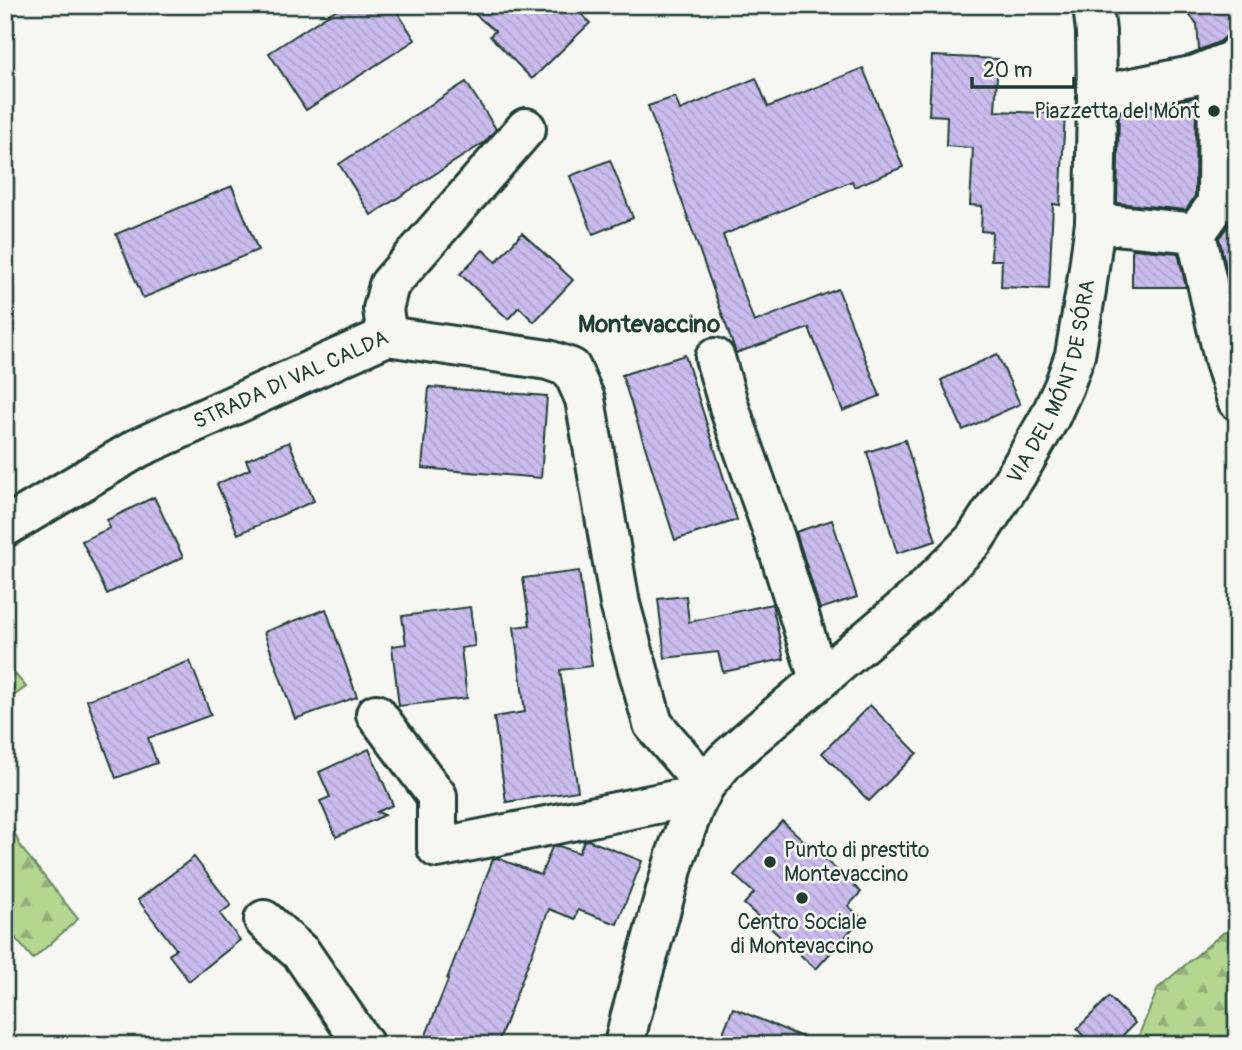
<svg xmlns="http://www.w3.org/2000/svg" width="1242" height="1050" font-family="Pangolin,sans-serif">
  <defs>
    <pattern id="forest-firs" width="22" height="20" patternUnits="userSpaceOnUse" patternTransform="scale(1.75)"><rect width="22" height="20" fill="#b3d691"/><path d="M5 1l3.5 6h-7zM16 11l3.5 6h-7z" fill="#91af77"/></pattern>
    <pattern id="building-back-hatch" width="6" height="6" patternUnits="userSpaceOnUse" patternTransform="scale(1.75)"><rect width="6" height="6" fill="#cabced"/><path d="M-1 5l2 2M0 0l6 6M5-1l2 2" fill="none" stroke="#ada2cc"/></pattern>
  </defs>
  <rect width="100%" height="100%" fill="#f6f6f2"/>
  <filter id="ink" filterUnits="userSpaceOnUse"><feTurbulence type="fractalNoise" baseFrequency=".0143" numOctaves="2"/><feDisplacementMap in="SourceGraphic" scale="14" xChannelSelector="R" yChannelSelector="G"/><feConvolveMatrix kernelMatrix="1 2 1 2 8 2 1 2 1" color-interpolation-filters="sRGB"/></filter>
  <g filter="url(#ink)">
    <g fill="url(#forest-firs)" stroke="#698a62" stroke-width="2">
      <path d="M 5,662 L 26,687 L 5,702 Z"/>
      <path d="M 5,810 L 20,846 L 78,919 L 33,959 L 5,926 Z"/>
      <path d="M 1237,928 L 1237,1045 L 1135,1045 L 1158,988 L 1223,933 Z"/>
    </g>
    <g fill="url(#building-back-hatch)" stroke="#1f3d34" stroke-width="2">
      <path d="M 343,5 L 393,5 L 415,40 L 306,110 L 269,53 Z"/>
      <path d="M 464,5 L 573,5 L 590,23 L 532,79 L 490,36 L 495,31 Z"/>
      <path d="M 1181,5 L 1237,5 L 1237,34 L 1228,35 L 1219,42 L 1199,50 L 1197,24 Z"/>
      <path d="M 932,56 L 998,59 L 995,111 L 1065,114 L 1060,205 L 1053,204 L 1049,289 L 1001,287 L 1002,260 L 991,260 L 992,232 L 981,231 L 982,206 L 970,205 L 973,148 L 946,146 L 947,116 L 929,115 Z"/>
      <path d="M 863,68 L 903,167 L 854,187 L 852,181 L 723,235 L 754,322 L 838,289 L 880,396 L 843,411 L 809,328 L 736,353 L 648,106 L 675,97 L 680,110 L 756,78 L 768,107 Z"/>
      <path d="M 466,82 L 496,129 L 485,142 L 371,215 L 339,164 Z"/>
      <path d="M 1196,97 L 1195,196 L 1186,210 L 1117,203 L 1119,113 Z"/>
      <path d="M 610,160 L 633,218 L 593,234 L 570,176 Z"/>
      <path d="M 232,186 L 258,250 L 143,298 L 116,234 Z"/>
      <path d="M 1237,211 L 1237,288 L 1231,288 L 1219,238 L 1234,218 Z"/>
      <path d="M 522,233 L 573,280 L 534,322 L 519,307 L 508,319 L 460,274 L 483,250 L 496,262 Z"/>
      <path d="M 1132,249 L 1178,253 L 1186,287 L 1132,287 Z"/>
      <path d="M 997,354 L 1020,404 L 963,430 L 941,380 Z"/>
      <path d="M 685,355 L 737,520 L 675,540 L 622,375 Z"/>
      <path d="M 429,387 L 547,396 L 541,478 L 422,468 Z"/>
      <path d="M 905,440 L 936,541 L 897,553 L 867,452 Z"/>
      <path d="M 289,442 L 314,501 L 238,534 L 217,484 L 250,469 L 246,460 Z"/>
      <path d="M 154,497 L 183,557 L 107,594 L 82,541 L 110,528 L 107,520 Z"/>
      <path d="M 832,520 L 857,597 L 820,609 L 796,532 Z"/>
      <path d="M 579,571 L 592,666 L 560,670 L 578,791 L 506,802 L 494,717 L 525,712 L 514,627 L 530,625 L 523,578 Z"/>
      <path d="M 686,596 L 689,622 L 772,604 L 784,659 L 723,672 L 718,652 L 665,658 L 658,599 Z"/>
      <path d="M 470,607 L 475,646 L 461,648 L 467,698 L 399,706 L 392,646 L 406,644 L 402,616 Z"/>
      <path d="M 326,609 L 357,697 L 295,719 L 264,632 Z"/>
      <path d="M 190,661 L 211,715 L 148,738 L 157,763 L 116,778 L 87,700 Z"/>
      <path d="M 870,705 L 917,753 L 869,801 L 822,753 Z"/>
      <path d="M 369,749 L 393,805 L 377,812 L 385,815 L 336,837 L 320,801 L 330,797 L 319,772 Z"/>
      <path d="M 782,821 L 861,892 L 848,906 L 862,918 L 816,969 L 744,904 L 754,893 L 734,875 Z"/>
      <path d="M 588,840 L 642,861 L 617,924 L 578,910 L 575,919 L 549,909 L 497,1045 L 422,1045 L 448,980 L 447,979 L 493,859 L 497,858 L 541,875 L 552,847 L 559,846 L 579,853 L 584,841 Z"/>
      <path d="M 194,857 L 231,905 L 220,914 L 240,940 L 189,981 L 169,955 L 176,949 L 138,900 Z"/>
      <path d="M 1109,997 L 1135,1023 L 1113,1045 L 1092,1045 L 1077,1029 Z"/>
      <path d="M 733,1008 L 821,1045 L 718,1045 Z"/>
    </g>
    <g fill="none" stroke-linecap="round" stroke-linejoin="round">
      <defs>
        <g id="minor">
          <path d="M 1097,95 L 1196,75 L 1233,60 L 1237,55"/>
          <path d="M 1095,223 L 1196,233"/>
          <path d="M 1196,233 L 1216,205 L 1217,198 L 1218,66"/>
          <path d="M 1196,233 L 1224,359 L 1237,400"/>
          <path d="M 387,336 L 383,309 L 389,285 L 526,128"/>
          <path d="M 715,358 L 730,410 L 774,535 L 819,679"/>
          <path id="s1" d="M 5,527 L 138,448 L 387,336 L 548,360 L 571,368 L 585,399 L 620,604 L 653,724 L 705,785"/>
          <path d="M 376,714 L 437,796 L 437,848 L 700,795"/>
          <path d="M 264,920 L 302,954 L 364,1045"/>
          <path id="s2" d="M 624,1045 L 630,1019 L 676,855 L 694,807 L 705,785 L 725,761 L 747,741 L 915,599 L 974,540 L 1017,474 L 1050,417 L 1064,386 L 1075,355 L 1086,290 L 1095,223 L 1097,95 L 1096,32 L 1093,5"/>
        </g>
      </defs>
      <use href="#minor" stroke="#1f3d34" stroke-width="44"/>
      <use href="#minor" stroke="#f6f6f2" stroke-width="38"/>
    </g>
  </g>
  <g fill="#1f3d34" stroke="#f6f6f2" stroke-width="2.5">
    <circle cx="1214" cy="111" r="7"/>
    <circle cx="770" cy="862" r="7"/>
    <circle cx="802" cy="898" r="7"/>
  </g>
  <g text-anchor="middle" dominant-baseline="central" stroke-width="5" stroke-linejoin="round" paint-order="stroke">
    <g font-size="21" fill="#1f3d34" stroke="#f6f6f2" text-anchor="end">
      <text x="1200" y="111">Piazzetta del Mónt</text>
      <text x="784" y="850" text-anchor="start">Punto di prestito<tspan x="784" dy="24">Montevaccino</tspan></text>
      <text x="802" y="922" text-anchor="middle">Centro Sociale<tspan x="802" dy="24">di Montevaccino</tspan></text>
    </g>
    <g font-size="21" fill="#1f3d34" stroke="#f6f6f2">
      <text stroke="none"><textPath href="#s2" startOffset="816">VIA DEL MÓNT DE SÓRA</textPath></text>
      <text stroke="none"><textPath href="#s1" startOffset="322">STRADA DI VAL CALDA</textPath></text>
    </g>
    <g font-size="24" font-weight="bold" fill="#1f3d34" stroke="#f6f6f2">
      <text x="649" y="324">Montevaccino</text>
    </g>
  </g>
  <rect width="1242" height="1050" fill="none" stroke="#f6f6f2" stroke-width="28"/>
  <rect x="14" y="14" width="1214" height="1022" fill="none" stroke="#1f3d34" stroke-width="2.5" filter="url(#ink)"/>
  <path d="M972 77v10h102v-10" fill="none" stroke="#1f3d34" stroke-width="3.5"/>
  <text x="983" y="77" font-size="21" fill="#1f3d34" stroke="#f6f6f2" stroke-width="5" paint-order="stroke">20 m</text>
</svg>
